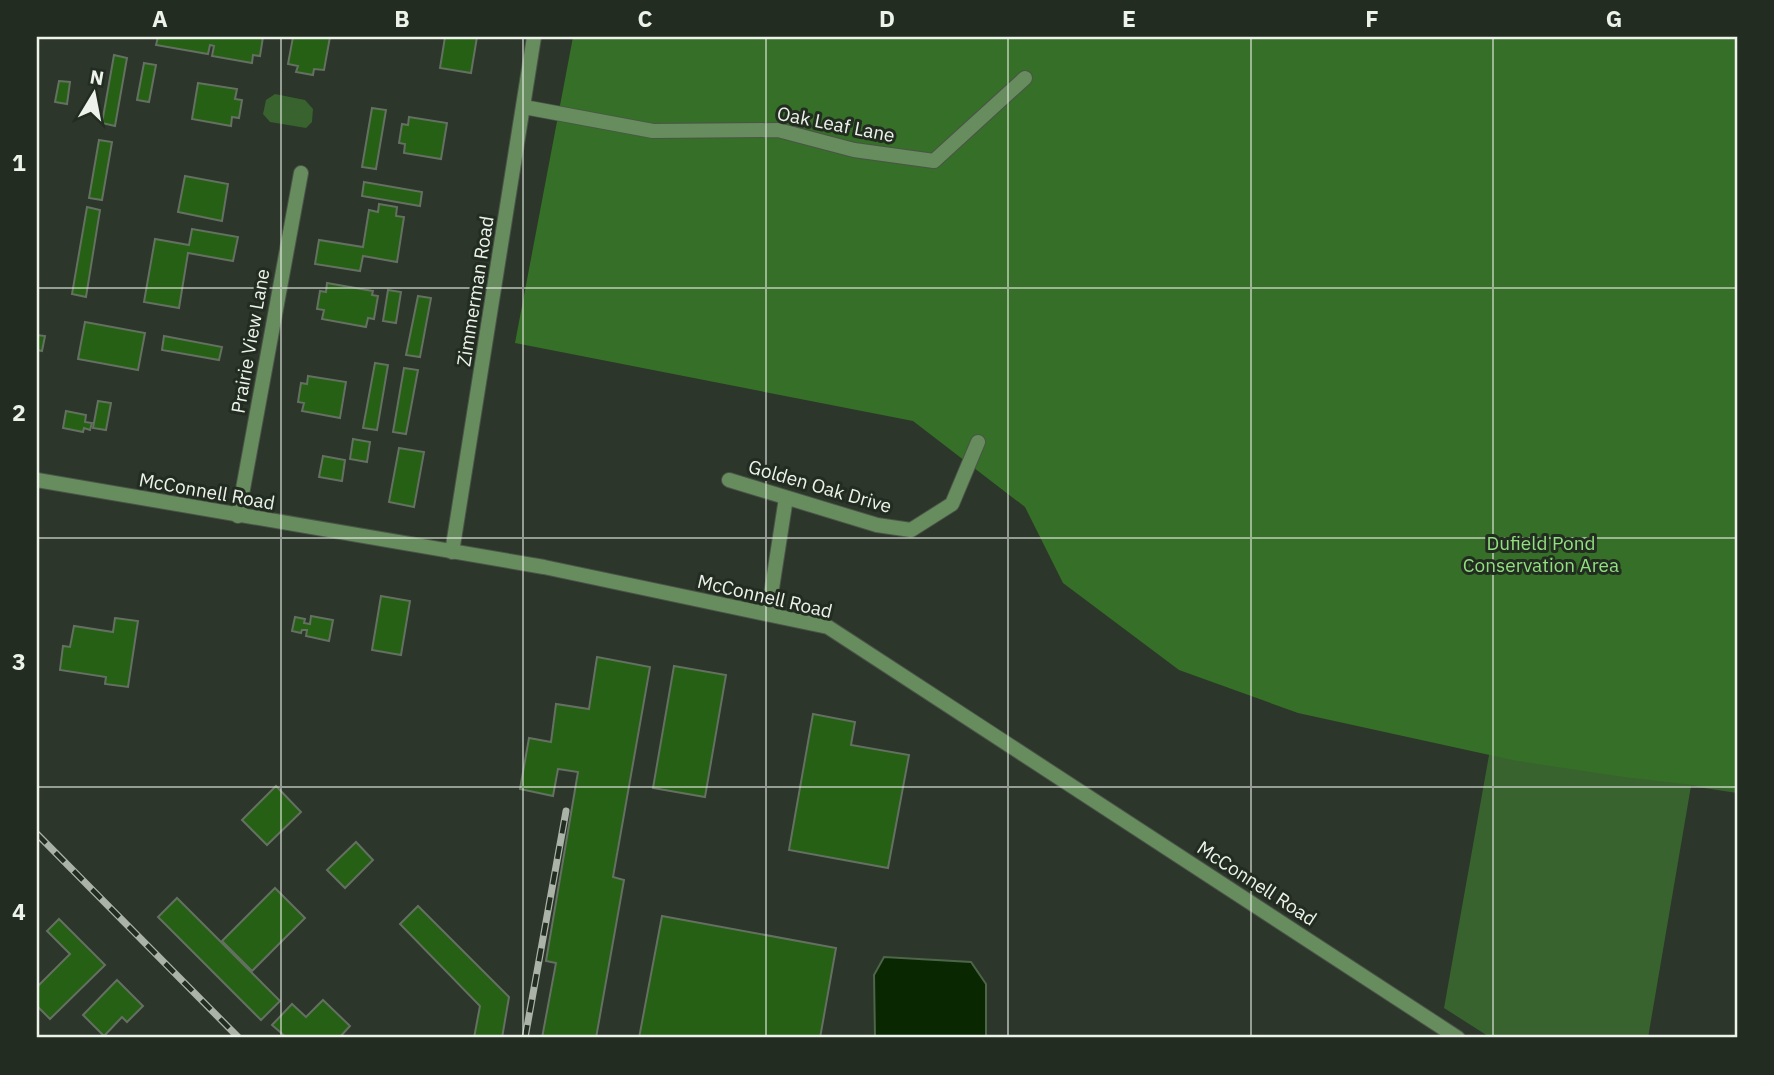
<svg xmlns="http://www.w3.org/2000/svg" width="1774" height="1075" font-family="'IBM Plex Sans',sans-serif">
  <rect width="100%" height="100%" fill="#2c362a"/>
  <g fill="#38622e">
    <path d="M 1737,37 L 1737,793 L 1691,786 L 1648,1038 L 1491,1038 L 1444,1008 L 1491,744 Z"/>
    <path d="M 275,94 L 305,100 L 313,109 L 312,122 L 306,128 L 270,122 L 263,114 L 266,100 Z"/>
  </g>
  <path fill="#366f27" d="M 573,37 L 1737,37 L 1737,790 L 1623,777 L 1517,761 L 1298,713 L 1179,670 L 1063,583 L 1025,507 L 913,421 L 515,343 Z"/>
  <path fill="#092802" stroke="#4d6548" stroke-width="2" d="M 884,957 L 971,962 L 986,984 L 986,1038 L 875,1038 L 874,975 Z"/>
  <g fill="#266015" stroke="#647061" stroke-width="2">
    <path d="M 158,37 L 263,37 L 260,56 L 253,55 L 252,63 L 212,56 L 214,46 L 210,45 L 208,54 L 156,45 Z"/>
    <path d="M 293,37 L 330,37 L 324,70 L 314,69 L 313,75 L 296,72 L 298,66 L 288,64 Z"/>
    <path d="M 445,37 L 477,37 L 471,73 L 440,68 Z"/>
    <path d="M 114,55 L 127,58 L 115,126 L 102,123 Z"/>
    <path d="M 144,63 L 156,65 L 149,102 L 137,100 Z"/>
    <path d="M 59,81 L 70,82 L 67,104 L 55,102 Z"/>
    <path d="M 198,83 L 237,89 L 235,99 L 242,100 L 239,118 L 232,117 L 231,126 L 192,119 Z"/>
    <path d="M 372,108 L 386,110 L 376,169 L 362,167 Z"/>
    <path d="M 409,117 L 447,123 L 441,159 L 404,153 L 405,144 L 399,143 L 402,124 L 408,125 Z"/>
    <path d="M 99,140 L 112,142 L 102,200 L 89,198 Z"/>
    <path d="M 185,176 L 228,184 L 222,221 L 178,212 Z"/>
    <path d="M 364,182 L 422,192 L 420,206 L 362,196 Z"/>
    <path d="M 379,204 L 397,207 L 396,216 L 404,217 L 397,262 L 363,256 L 360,271 L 315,264 L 319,240 L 363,247 L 369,210 L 378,212 Z"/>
    <path d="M 87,207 L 100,210 L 86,297 L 72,294 Z"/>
    <path d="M 192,229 L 238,237 L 233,261 L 188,253 L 179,308 L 144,302 L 155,239 L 189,245 Z"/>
    <path d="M 327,283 L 373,291 L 372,295 L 378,296 L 374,319 L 368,318 L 366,327 L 322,319 L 324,310 L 317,309 L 320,291 L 326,292 Z"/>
    <path d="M 388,290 L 401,292 L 396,323 L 383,321 Z"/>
    <path d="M 418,296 L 431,298 L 420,357 L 406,355 Z"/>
    <path d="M 85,322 L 145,333 L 138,370 L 78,359 Z"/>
    <path d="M 37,335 L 45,336 L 42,351 L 37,350 Z"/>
    <path d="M 164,336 L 222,347 L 219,360 L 162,350 Z"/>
    <path d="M 375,363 L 388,365 L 377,430 L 363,428 Z"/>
    <path d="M 404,368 L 418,370 L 406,434 L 393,432 Z"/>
    <path d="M 308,376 L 346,382 L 340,418 L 302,411 L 304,403 L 298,402 L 301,383 L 307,384 Z"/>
    <path d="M 98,401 L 111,403 L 106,430 L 93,428 Z"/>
    <path d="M 66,411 L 86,415 L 85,422 L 92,423 L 90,430 L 84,428 L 83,432 L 63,428 Z"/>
    <path d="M 353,439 L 370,442 L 367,462 L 350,459 Z"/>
    <path d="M 399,448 L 424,452 L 414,507 L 389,502 Z"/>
    <path d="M 323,456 L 345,460 L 342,481 L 319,477 Z"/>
    <path d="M 381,596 L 410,601 L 401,655 L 372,650 Z"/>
    <path d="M 311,616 L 333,620 L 329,641 L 306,636 L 307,630 L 302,630 L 301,633 L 292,631 L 295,617 L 305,619 L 304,623 L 310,624 Z"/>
    <path d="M 115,618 L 138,621 L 128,687 L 105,684 L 106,677 L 60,670 L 63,646 L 70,647 L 74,626 L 113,632 Z"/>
    <path d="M 597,657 L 650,667 L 613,877 L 624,880 L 596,1038 L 542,1038 L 556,963 L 546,961 L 578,772 L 558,769 L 553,796 L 520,789 L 529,738 L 551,742 L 556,704 L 589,709 Z"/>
    <path d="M 674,666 L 726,675 L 705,797 L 653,788 Z"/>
    <path d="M 813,714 L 855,722 L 851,745 L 909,755 L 888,868 L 789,850 Z"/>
    <path d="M 276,786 L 301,812 L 267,845 L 242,820 Z"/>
    <path d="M 356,842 L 373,860 L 345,888 L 327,870 Z"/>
    <path d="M 275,888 L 305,918 L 252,971 L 222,941 Z"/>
    <path d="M 177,898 L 280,1001 L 261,1020 L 158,917 Z"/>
    <path d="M 418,906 L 509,997 L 502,1038 L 474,1038 L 480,1006 L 400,924 Z"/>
    <path d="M 662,916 L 836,948 L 820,1038 L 639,1038 Z"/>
    <path d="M 59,919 L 105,965 L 50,1019 L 37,1006 L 37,987 L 70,954 L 47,931 Z"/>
    <path d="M 117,980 L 143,1006 L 127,1022 L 122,1017 L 104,1036 L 83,1015 Z"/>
    <path d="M 323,1000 L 350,1026 L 339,1038 L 287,1038 L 272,1025 L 292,1004 L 306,1017 Z"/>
  </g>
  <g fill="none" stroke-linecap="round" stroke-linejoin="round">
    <defs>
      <g id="minor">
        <path d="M 524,107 L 653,131 L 778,130 L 854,150 L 934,161 L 1025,78"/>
        <path d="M 729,480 L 877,525 L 911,530 L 952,504 L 978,442"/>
        <path d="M 238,516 L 301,173"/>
        <path d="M 452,552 L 534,37"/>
        <path d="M 768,614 L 786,498"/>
      </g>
      <path id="tertiary" d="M 37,480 L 544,567 L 828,627 L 1458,1038"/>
    </defs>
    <use href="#minor" stroke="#4b5449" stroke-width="16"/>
    <use href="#tertiary" stroke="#4b5449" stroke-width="16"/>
    <use href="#minor" stroke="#678d5e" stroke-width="14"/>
    <use href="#tertiary" stroke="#678d5e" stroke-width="14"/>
    <defs>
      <g id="rail">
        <path d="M 37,834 L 239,1038"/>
        <path d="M 525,1038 L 566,811"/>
      </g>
    </defs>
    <use href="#rail" stroke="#abb3a9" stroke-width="7"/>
    <use href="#rail" stroke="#222c20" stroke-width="4.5" stroke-dasharray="13" stroke-linecap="butt"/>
  </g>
  <path fill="none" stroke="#edf3eb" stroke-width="2" stroke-opacity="0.55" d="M 281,37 L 281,1038M 523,37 L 523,1038M 766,37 L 766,1038M 1008,37 L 1008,1038M 1251,37 L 1251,1038M 1493,37 L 1493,1038M 37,288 L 1737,288M 37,538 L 1737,538M 37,787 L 1737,787"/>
  <g text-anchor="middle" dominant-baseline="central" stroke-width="6" stroke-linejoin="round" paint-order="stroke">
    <g font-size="19" fill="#edf3eb" stroke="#222c20">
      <text transform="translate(836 124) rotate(11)">Oak Leaf Lane</text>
      <text transform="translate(475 291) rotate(-81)">Zimmerman Road</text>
      <text transform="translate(250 341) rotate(-80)">Prairie View Lane</text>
      <text transform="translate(820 486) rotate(16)">Golden Oak Drive</text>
      <text transform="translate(207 491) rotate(10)">McConnell Road</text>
      <text transform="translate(765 596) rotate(13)">McConnell Road</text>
      <text transform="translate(1257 883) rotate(33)">McConnell Road</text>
    </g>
    <g font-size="19" fill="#91df7e" stroke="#222c20">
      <text x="1541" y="543">Dufield Pond<tspan x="1541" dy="22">Conservation Area</tspan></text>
    </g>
  </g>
  <rect width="1774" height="1075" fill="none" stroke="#222c20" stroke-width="77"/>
  <g transform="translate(94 94) rotate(10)" stroke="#222c20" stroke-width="5" paint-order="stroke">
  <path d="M0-5L12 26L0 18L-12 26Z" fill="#edf3eb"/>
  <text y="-10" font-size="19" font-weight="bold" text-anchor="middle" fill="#edf3eb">N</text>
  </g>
  <rect x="38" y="38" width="1698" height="998" fill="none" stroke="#edf3eb" stroke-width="2.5"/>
  <g font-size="23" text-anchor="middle" font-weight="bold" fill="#edf3eb">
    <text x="160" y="27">A</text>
    <text x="402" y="27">B</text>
    <text x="645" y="27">C</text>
    <text x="887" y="27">D</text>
    <text x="1129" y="27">E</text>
    <text x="1372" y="27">F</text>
    <text x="1614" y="27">G</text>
    <text x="19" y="171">1</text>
    <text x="19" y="421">2</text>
    <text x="19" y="670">3</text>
    <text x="19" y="920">4</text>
  </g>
</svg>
